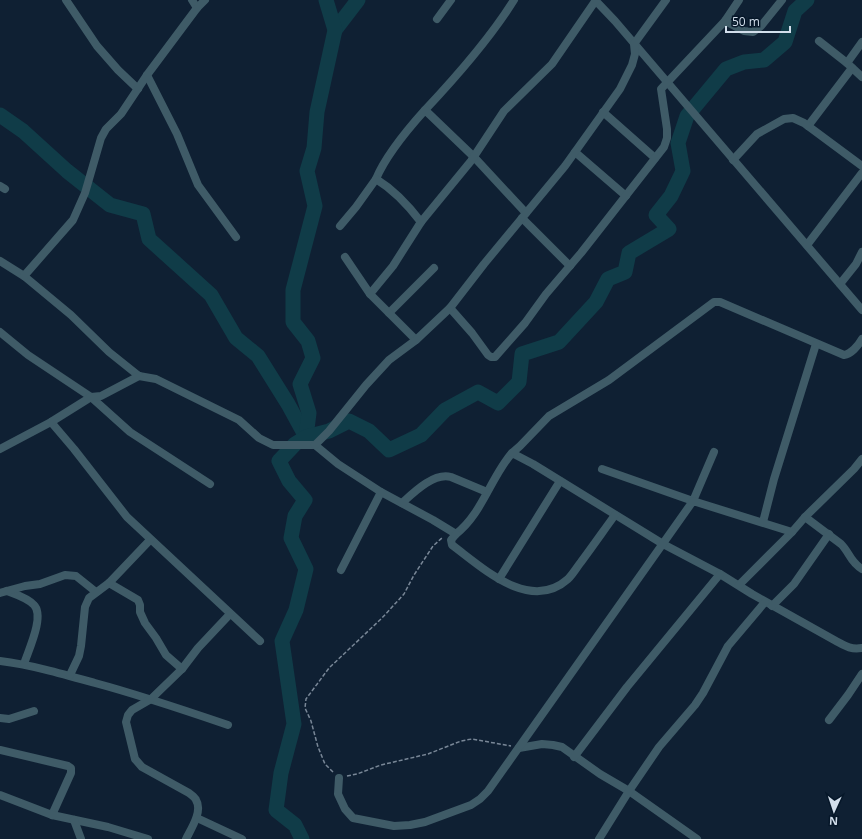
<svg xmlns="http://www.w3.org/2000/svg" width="862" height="839" font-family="'Open Sans',sans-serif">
  <rect width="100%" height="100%" fill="#0f2033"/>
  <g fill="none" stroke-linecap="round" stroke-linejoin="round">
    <g stroke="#103c48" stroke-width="15">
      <path d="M 335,30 L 358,0"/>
      <path d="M 0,115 L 23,131 L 67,171 L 110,205 L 143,214 L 149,239 L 211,295 L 236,338 L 258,356 L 288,404 L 306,437"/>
      <path d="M 306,437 L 309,413 L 300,384 L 313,358 L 308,341 L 293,322 L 293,290 L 315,206 L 307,171 L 314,148 L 317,112 L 335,30 L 326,0"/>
      <path d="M 302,839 L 295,825 L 276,810 L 281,773 L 294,724 L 282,641 L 296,610 L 306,569 L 291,538 L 295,516 L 305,500 L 289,481 L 279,461 L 295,444 L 306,437 L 329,431 L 349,421 L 369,431 L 389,450 L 421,435 L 445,410 L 478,392 L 498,403 L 519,382 L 522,354 L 559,342 L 596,302 L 608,279 L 625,272 L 629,253 L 669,229 L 656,215 L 671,196 L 683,171 L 678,143 L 687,116 L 726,69 L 744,62 L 764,60 L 785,42 L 795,11 L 807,0"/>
    </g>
    <g stroke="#798797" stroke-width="1.5" stroke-dasharray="4 2" stroke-linecap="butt">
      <path d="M 333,772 L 325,764 L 318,747 L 311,721 L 305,708 L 306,699 L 329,668 L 382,618 L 404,594 L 414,575 L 433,546 L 443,537"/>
      <path d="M 347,776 L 357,774 L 381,765 L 428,754 L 461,741 L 472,739 L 511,746"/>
    </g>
    <g stroke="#3f5b67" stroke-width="8">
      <path d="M 66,0 L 97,46 L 118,70 L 138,89"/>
      <path d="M 192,0 L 197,8"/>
      <path d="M 595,0 L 615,21 L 862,310"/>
      <path d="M 437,19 L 451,0"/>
      <path d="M 725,21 L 744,31 L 753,32 L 761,26 L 782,0"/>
      <path d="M 819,41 L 847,63 L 862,77"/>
      <path d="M 847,63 L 862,42"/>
      <path d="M 147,75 L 177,134 L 198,185 L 236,237"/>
      <path d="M 425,110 C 457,76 489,40 514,0"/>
      <path d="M 603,112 L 655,158"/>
      <path d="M 808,126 L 852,68"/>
      <path d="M 575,152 L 626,196"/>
      <path d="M 733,160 L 757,134 L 784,119 L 793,118 L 804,123 L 862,166"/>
      <path d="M 0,186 L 5,189"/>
      <path d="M 522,218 L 570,266"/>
      <path d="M 421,222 C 408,205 394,190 376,179 C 386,155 407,130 425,110 L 474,157 L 526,213"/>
      <path d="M 340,226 L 356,207 L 376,179"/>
      <path d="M 807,245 L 862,173"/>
      <path d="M 345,257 L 370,294"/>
      <path d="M 0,261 L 24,276 L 71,315 L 109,352 L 139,376 L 156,379 L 239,420 L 259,438 L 273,445 L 315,445 L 338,464 L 381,492 L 433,520 L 456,534 C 482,514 491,477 512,453 L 533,464 L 663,544 L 720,574 L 752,594 L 836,641 C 845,646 851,650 862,648"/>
      <path d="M 24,276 L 73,220 L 85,193 L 101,138 L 106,129 L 121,114 L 147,75 L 197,8 L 205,0"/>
      <path d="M 840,284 L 856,264 L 862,252"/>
      <path d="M 450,308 L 472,333 L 488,355 L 491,357 L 495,357 L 525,323 L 546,294 L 581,253 L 664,147 L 667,138 L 667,129 L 661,89 L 725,21 L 739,0"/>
      <path d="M 389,313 L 434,268"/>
      <path d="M 0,332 L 28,355 L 91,397 L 130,432 L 210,484"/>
      <path d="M 416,340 L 370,294 L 393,266 L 421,222 L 471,161 L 504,111 L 552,64 L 596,0"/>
      <path d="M 51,422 L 74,449 L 127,517 L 260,641"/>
      <path d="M 315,445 L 329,431 L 366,385 L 389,360 L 416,340 L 450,308 L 484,264 L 565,166 L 620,89 L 632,65 L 635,54 L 634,44 L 666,0"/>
      <path d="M 0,449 L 51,422 L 91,397 L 101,396 L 139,376"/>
      <path d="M 512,453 L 520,446 L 549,416 L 609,380 L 714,302 L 720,302 L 844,355 C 851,354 858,346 862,339"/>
      <path d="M 602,469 L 693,501 L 714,452"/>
      <path d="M 402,503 C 413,493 434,472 451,477 L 487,492"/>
      <path d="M 805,517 L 841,544 C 850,553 850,562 862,569"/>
      <path d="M 763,522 L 774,479 L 816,344"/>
      <path d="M 456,534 L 451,540 L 452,545 C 483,568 530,613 568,579 C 573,574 577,567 581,562 C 593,546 604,530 615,515"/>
      <path d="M 341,570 L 381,492"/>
      <path d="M 499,579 L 560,481"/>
      <path d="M 109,583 L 138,600 L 140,605 L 140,612 L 145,623 L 156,638 L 166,655 L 182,669"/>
      <path d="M 739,585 L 792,532 L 805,517 L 854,469 L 862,459"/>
      <path d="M 7,591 C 15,594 28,598 34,605 C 45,616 28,651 24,664"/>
      <path d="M 0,593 L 25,586 L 40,584 L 65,575 L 76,576 L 96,592"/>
      <path d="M 772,606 L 794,584 L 829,534"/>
      <path d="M 0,661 C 32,665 63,674 95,683 C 140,695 184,710 228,725"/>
      <path d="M 70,675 L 79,656 L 81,646 L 85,607 L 89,598 L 109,583 L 150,540"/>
      <path d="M 0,718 L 9,719 L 34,711"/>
      <path d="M 829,720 L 848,695 L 862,674"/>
      <path d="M 519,748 L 542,744 L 553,745 L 562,747 L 600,774 L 629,791 L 697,839"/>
      <path d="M 0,750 L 68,766 L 71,768 L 71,773 L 52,815"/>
      <path d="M 574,757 L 627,687 L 720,574"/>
      <path d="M 339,778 L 338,794 L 345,809 L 353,818 L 394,826 L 410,825 L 425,822 L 471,805 L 480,799 L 488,791 L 693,501 L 792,532"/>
      <path d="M 0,795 L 52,815 L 108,827 L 148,839"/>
      <path d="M 197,818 L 242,839"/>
      <path d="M 74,820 L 81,839"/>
      <path d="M 186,839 C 191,829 203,811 196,800 C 195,797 191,795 189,793 L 142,767 L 135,759 L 126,722 L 128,715 L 132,710 L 151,699 L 182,669 L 198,648 L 230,614"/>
      <path d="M 599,839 L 629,791 L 659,747 L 695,705 L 703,693 L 728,646 L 765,602"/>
    </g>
  </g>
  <g transform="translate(834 811) rotate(183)" stroke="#061729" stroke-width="3" paint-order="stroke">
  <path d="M0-3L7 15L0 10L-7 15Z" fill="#d2deeb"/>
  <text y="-6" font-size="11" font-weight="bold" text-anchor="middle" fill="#d2deeb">N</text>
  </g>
  <path d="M726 26v6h64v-6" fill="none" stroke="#d2deeb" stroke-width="2"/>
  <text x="732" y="26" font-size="12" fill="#d2deeb" stroke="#061729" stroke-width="3" paint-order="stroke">50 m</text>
</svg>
